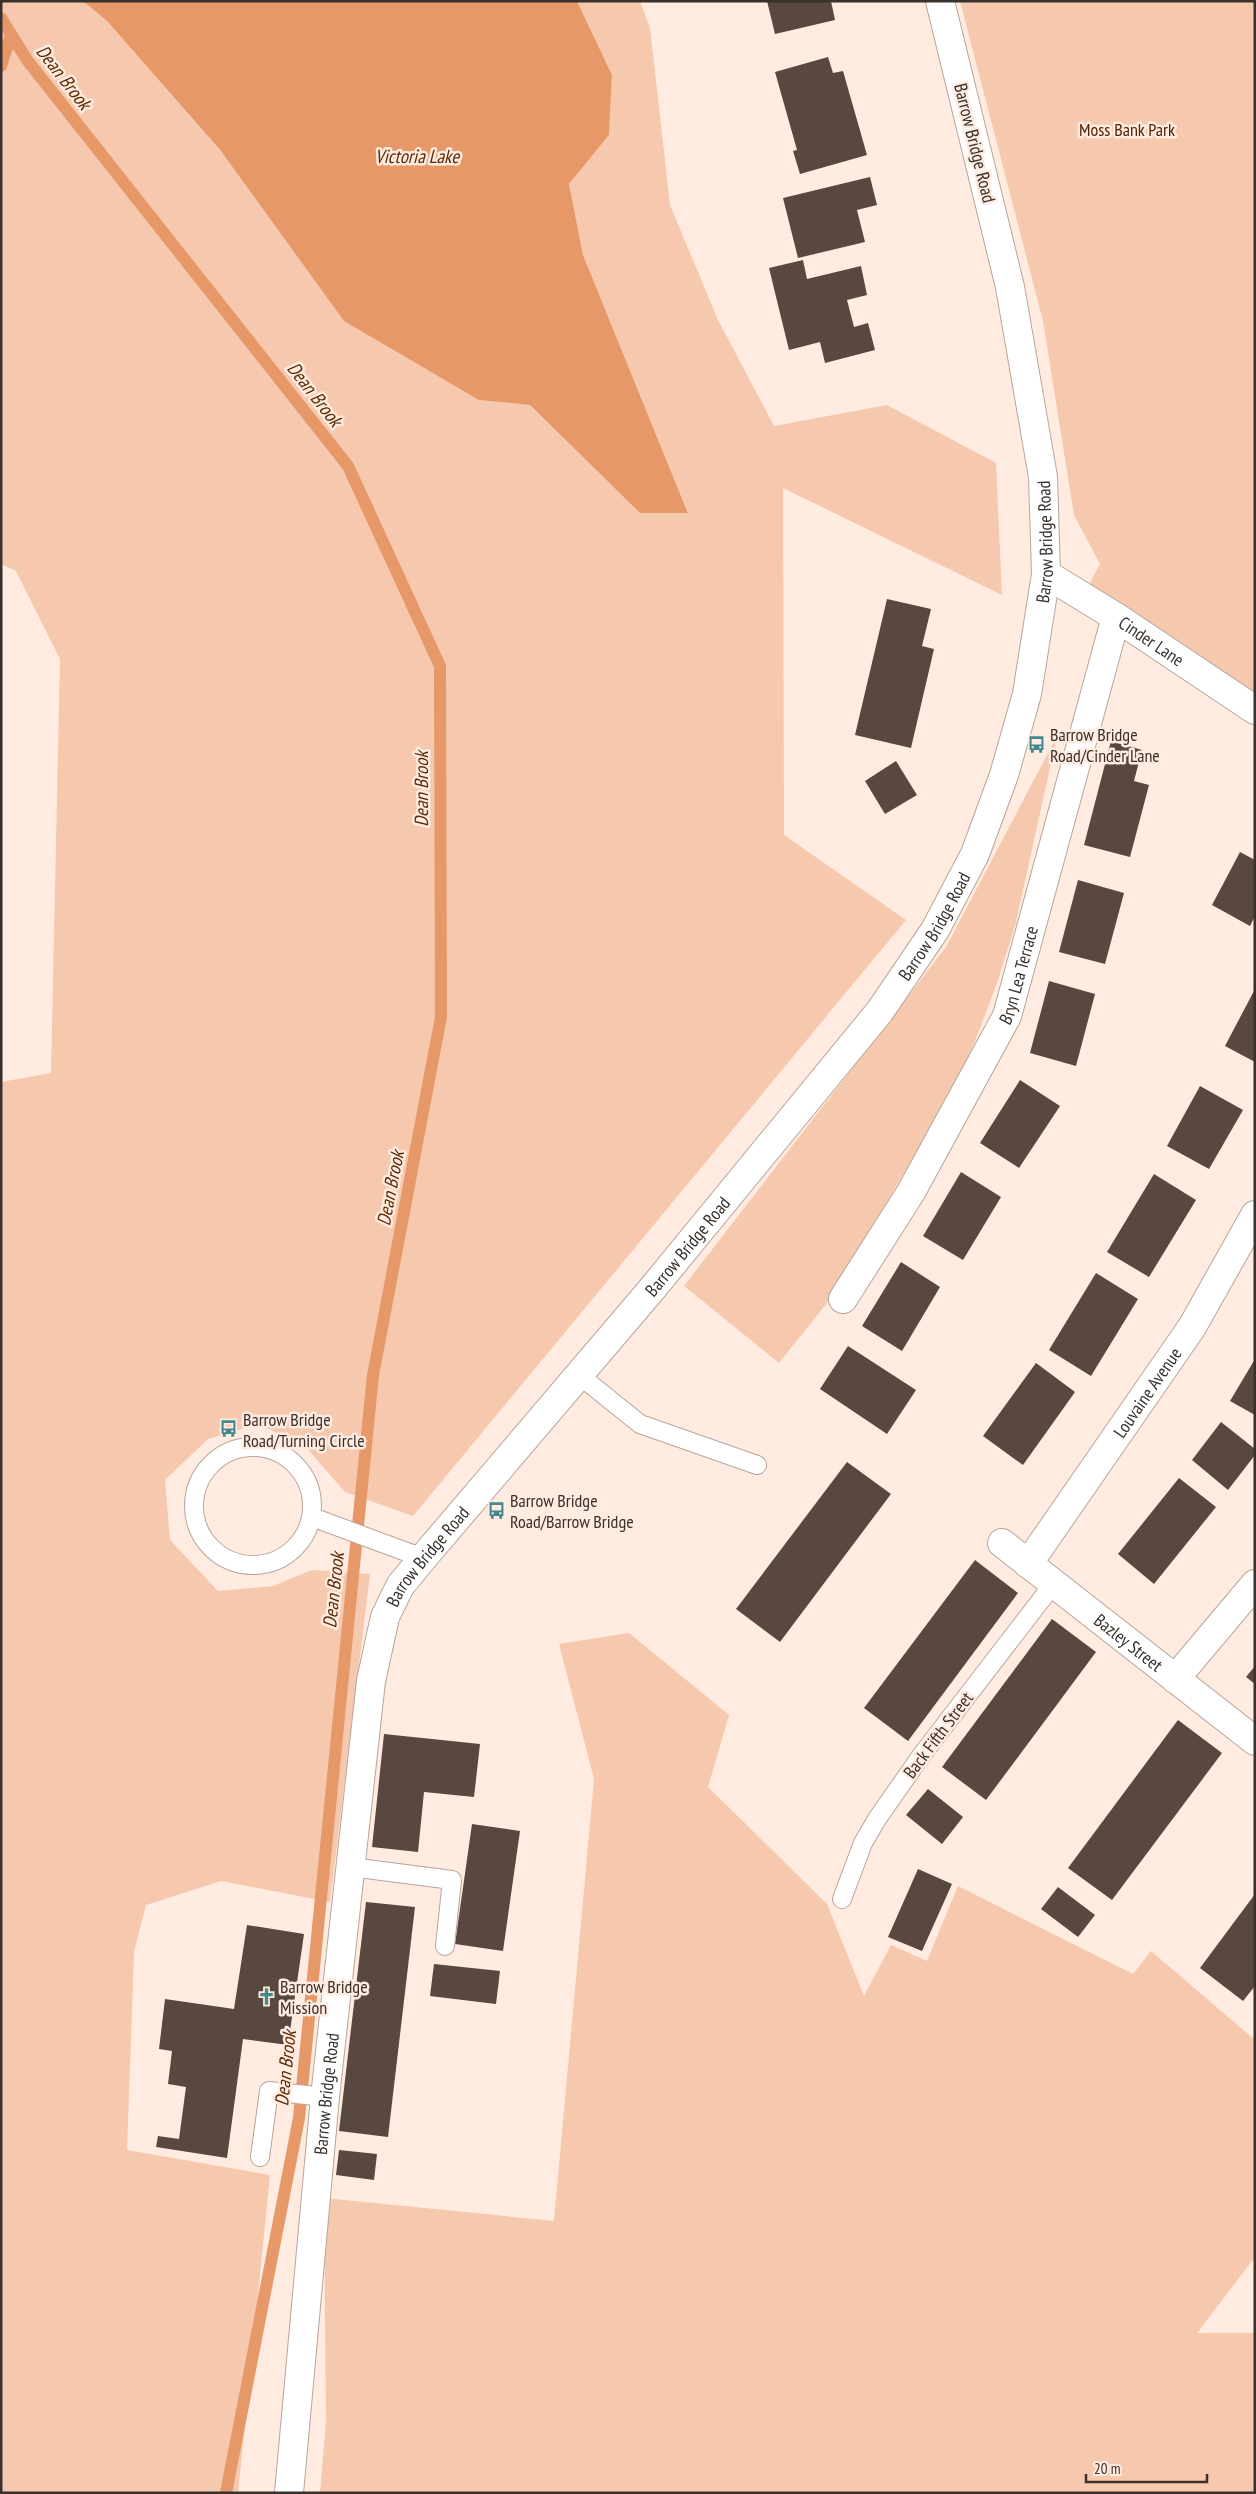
<svg xmlns="http://www.w3.org/2000/svg" width="1256" height="2494" font-family="'PT Sans Narrow',sans-serif">
  <rect width="100%" height="100%" fill="#ffebdf"/>
  <g fill="#f6c8ae">
    <path d="M 1,1 L 83,1 L 107,21 L 221,151 L 479,400 L 530,405 L 640,513 L 688,512 L 583,255 L 569,184 L 609,135 L 612,75 L 577,1 L 640,1 L 650,28 L 670,205 L 718,320 L 774,426 L 887,405 L 996,463 L 1002,595 L 783,488 L 784,835 L 906,920 L 413,1516 L 345,1492 L 304,1445 L 258,1424 L 208,1439 L 165,1480 L 170,1540 L 218,1591 L 273,1586 L 312,1570 L 370,1574 L 330,1902 L 221,1881 L 146,1905 L 134,1952 L 127,2150 L 270,2175 L 238,2493 L 1,2493 L 1,1082 L 51,1073 L 60,659 L 16,571 L 1,564 Z"/>
    <path d="M 960,1 L 1255,1 L 1255,706 L 1083,596 L 1100,564 L 1074,515 L 1043,321 Z"/>
    <path d="M 1057,736 L 1015,926 L 997,983 L 963,1073 L 827,1303 L 779,1363 L 684,1286 L 946,947 Z"/>
    <path d="M 629,1633 L 729,1715 L 708,1787 L 827,1904 L 864,1996 L 891,1945 L 927,1961 L 958,1886 L 1133,1974 L 1151,1951 L 1255,2040 L 1255,2257 L 1197,2333 L 1255,2333 L 1255,2493 L 320,2493 L 326,2422 L 324,2198 L 554,2221 L 594,1779 L 559,1644 Z"/>
  </g>
  <path fill="#e69869" d="M 83,1 L 577,1 L 612,75 L 609,135 L 569,184 L 583,255 L 688,513 L 640,513 L 530,405 L 479,400 L 344,321 L 221,151 L 107,21 Z"/>
  <g fill="none" stroke-linecap="round" stroke-linejoin="round">
    <g stroke="#e69869" stroke-width="12">
      <path d="M 1,18 L 27,60 L 348,466 L 440,666 L 441,1017 L 373,1375 L 299,2118 L 226,2493"/>
      <path d="M 1,66 L 11,35"/>
    </g>
  </g>
  <g fill="#58483f">
    <path d="M 767,1 L 831,1 L 835,20 L 775,34 Z"/>
    <path d="M 828,57 L 833,73 L 843,71 L 867,155 L 800,174 L 793,151 L 797,150 L 775,72 Z"/>
    <path d="M 870,177 L 877,205 L 857,210 L 865,242 L 798,258 L 783,198 Z"/>
    <path d="M 803,260 L 807,279 L 861,266 L 867,295 L 847,300 L 854,327 L 868,323 L 875,350 L 825,363 L 820,342 L 789,350 L 769,268 Z"/>
    <path d="M 887,599 L 931,609 L 922,646 L 934,649 L 911,748 L 855,735 Z"/>
    <path d="M 1111,741 L 1142,750 L 1134,781 L 1149,785 L 1130,857 L 1084,845 Z"/>
    <path d="M 896,761 L 917,795 L 885,814 L 865,781 Z"/>
    <path d="M 1240,852 L 1255,860 L 1255,916 L 1250,926 L 1212,905 Z"/>
    <path d="M 1078,880 L 1124,893 L 1105,964 L 1059,952 Z"/>
    <path d="M 1049,981 L 1095,994 L 1076,1066 L 1030,1053 Z"/>
    <path d="M 1255,989 L 1255,1062 L 1225,1046 Z"/>
    <path d="M 1020,1080 L 1060,1106 L 1019,1168 L 980,1143 Z"/>
    <path d="M 1200,1086 L 1243,1110 L 1209,1169 L 1167,1146 Z"/>
    <path d="M 961,1172 L 1001,1197 L 963,1260 L 923,1236 Z"/>
    <path d="M 1154,1174 L 1196,1200 L 1149,1277 L 1107,1252 Z"/>
    <path d="M 901,1262 L 940,1287 L 902,1351 L 862,1326 Z"/>
    <path d="M 1096,1273 L 1138,1299 L 1091,1376 L 1049,1350 Z"/>
    <path d="M 848,1346 L 916,1390 L 887,1434 L 820,1389 Z"/>
    <path d="M 1255,1359 L 1255,1415 L 1230,1401 Z"/>
    <path d="M 1036,1363 L 1075,1392 L 1023,1465 L 983,1436 Z"/>
    <path d="M 1221,1422 L 1255,1449 L 1255,1455 L 1228,1490 L 1192,1460 Z"/>
    <path d="M 847,1462 L 891,1494 L 780,1642 L 736,1609 Z"/>
    <path d="M 1179,1478 L 1216,1507 L 1154,1584 L 1118,1554 Z"/>
    <path d="M 975,1560 L 1018,1593 L 908,1741 L 864,1708 Z"/>
    <path d="M 1052,1619 L 1096,1652 L 986,1800 L 942,1767 Z"/>
    <path d="M 1255,1666 L 1255,1684 L 1246,1677 Z"/>
    <path d="M 1178,1720 L 1222,1753 L 1112,1900 L 1068,1868 Z"/>
    <path d="M 384,1734 L 480,1744 L 474,1797 L 424,1792 L 418,1852 L 372,1847 Z"/>
    <path d="M 928,1789 L 963,1817 L 942,1844 L 906,1815 Z"/>
    <path d="M 472,1824 L 520,1831 L 503,1951 L 455,1944 Z"/>
    <path d="M 918,1869 L 952,1884 L 922,1951 L 888,1937 Z"/>
    <path d="M 1058,1887 L 1095,1915 L 1078,1937 L 1041,1909 Z"/>
    <path d="M 1255,1894 L 1255,1986 L 1243,2001 L 1200,1968 Z"/>
    <path d="M 366,1902 L 415,1907 L 388,2137 L 339,2131 Z"/>
    <path d="M 247,1925 L 304,1934 L 288,2045 L 243,2039 L 227,2158 L 156,2147 L 158,2136 L 179,2139 L 186,2087 L 168,2084 L 172,2051 L 159,2049 L 165,1999 L 234,2009 Z"/>
    <path d="M 434,1964 L 500,1971 L 496,2004 L 430,1996 Z"/>
    <path d="M 339,2150 L 377,2154 L 374,2180 L 336,2175 Z"/>
  </g>
  <g fill="none" stroke-linecap="round" stroke-linejoin="round">
    <defs>
      <g id="lane">
        <path d="M 579,1375 L 640,1424 L 757,1465"/>
        <circle cx="253" cy="1506" r="59"/>
        <path d="M 312,1517 L 423,1558"/>
        <path d="M 351,1867 L 452,1880 L 445,1946"/>
        <path d="M 842,1899 L 863,1843 L 877,1819 L 921,1756 L 1054,1583"/>
        <path d="M 260,2157 L 269,2091 L 325,2097"/>
      </g>
      <g id="street">
        <path id="s1" d="M 1046,574 L 1116,617 L 1255,710"/>
        <path id="s2" d="M 843,1299 L 911,1192 L 1007,1016 L 1116,617"/>
        <path id="s3" d="M 1002,1543 L 1255,1741"/>
        <path id="s4" d="M 1028,1564 L 1192,1327 L 1255,1215"/>
        <path d="M 1175,1679 L 1255,1584"/>
        <path id="s5" d="M 289,2493 L 325,2097 L 371,1681 L 385,1617 L 400,1586 L 423,1558 L 652,1289 L 880,1011 L 935,930 L 975,854 L 1004,775 L 1027,694 L 1046,574 L 1043,477 L 1010,287 L 940,1"/>
      </g>
    </defs>
    <use href="#lane" stroke="#b8a59a" stroke-width="20"/>
    <use href="#street" stroke="#b8a59a" stroke-width="30"/>
    <use href="#lane" stroke="#fff" stroke-width="18"/>
    <use href="#street" stroke="#fff" stroke-width="28"/>
  </g>
  <defs>
    <symbol id="bus-bare" viewBox="-9 -9 18 18"><path d="M-5-6H5V4H4V6H2V4H-2V6H-4V4H-5ZM-3.5-4V0h7V-4ZM-3.5 1.2v1.5H-2V1.2ZM2 1.2v1.5H3.5V1.2Z" fill="#41898d" stroke="#ffebdf" stroke-width="2.5" paint-order="stroke"/></symbol>
    <symbol id="church-bare" viewBox="-9 -9 18 18"><path d="M-1.2-6h2.4v3.5h3.3v2.4h-3.3V6h-2.4V-.1h-3.3v-2.4h3.3Z" fill="#41898d" stroke="#ffebdf" stroke-width="2.5" paint-order="stroke"/></symbol>
  </defs>
  <g fill-rule="evenodd">
    <use href="#bus-bare" x="1024" y="732" width="25" height="25"/>
    <use href="#bus-bare" x="216" y="1416" width="25" height="25"/>
    <use href="#bus-bare" x="484" y="1498" width="25" height="25"/>
    <use href="#church-bare" x="254" y="1984" width="25" height="25"/>
  </g>
  <g text-anchor="middle" dominant-baseline="central" stroke-width="5" stroke-linejoin="round" paint-order="stroke">
    <g font-size="18" fill="#532200" stroke="#ffebdf">
      <text x="1127" y="129">Moss Bank Park</text>
    </g>
    <g font-size="18" fill="#38312c" stroke="#ffebdf">
      <text transform="translate(975 143) rotate(76)">Barrow Bridge Road</text>
      <text stroke="none"><textPath href="#s5" startOffset="2171">Barrow Bridge Road</textPath></text>
      <text stroke="none"><textPath href="#s1" startOffset="125">Cinder Lane</textPath></text>
      <text stroke="none"><textPath href="#s5" startOffset="1766">Barrow Bridge Road</textPath></text>
      <text stroke="none"><textPath href="#s2" startOffset="370">Bryn Lea Terrace</textPath></text>
      <text stroke="none"><textPath href="#s5" startOffset="1361">Barrow Bridge Road</textPath></text>
      <text stroke="none"><textPath href="#s4" startOffset="209">Louvaine Avenue</textPath></text>
      <text stroke="none"><textPath href="#s5" startOffset="956">Barrow Bridge Road</textPath></text>
      <text stroke="none"><textPath href="#s3" startOffset="161">Bazley Street</textPath></text>
      <text transform="translate(938 1735) rotate(-53)">Back Fifth Street</text>
      <text stroke="none"><textPath href="#s5" startOffset="401">Barrow Bridge Road</textPath></text>
    </g>
    <g font-size="18" fill="#38312c" stroke="#ffebdf" text-anchor="start">
      <text x="1050" y="734">Barrow Bridge<tspan x="1050" dy="21">Road/Cinder Lane</tspan></text>
      <text x="243" y="1419">Barrow Bridge<tspan x="243" dy="21">Road/Turning Circle</tspan></text>
      <text x="510" y="1500">Barrow Bridge<tspan x="510" dy="21">Road/Barrow Bridge</tspan></text>
      <text x="280" y="1986">Barrow Bridge<tspan x="280" dy="21">Mission</tspan></text>
    </g>
    <g font-size="19" font-style="italic" fill="#5c2b06" stroke="#ffebdf">
      <text transform="translate(64 77) rotate(52)">Dean Brook</text>
      <text x="417" y="156">Victoria Lake</text>
      <text transform="translate(315 394) rotate(52)">Dean Brook</text>
      <text transform="translate(421 789) rotate(-90)">Dean Brook</text>
      <text transform="translate(390 1188) rotate(-79)">Dean Brook</text>
      <text transform="translate(333 1590) rotate(-84)">Dean Brook</text>
      <text transform="translate(285 2068) rotate(-84)">Dean Brook</text>
    </g>
  </g>
  <rect width="1256" height="2494" fill="none" stroke="#38312c" stroke-width="5"/>
  <path d="M1086 2474v8h121v-8" fill="none" stroke="#38312c" stroke-width="2.5"/>
  <text x="1094" y="2474" font-size="15" fill="#38312c" stroke="#ffebdf" stroke-width="4" paint-order="stroke">20 m</text>
</svg>
